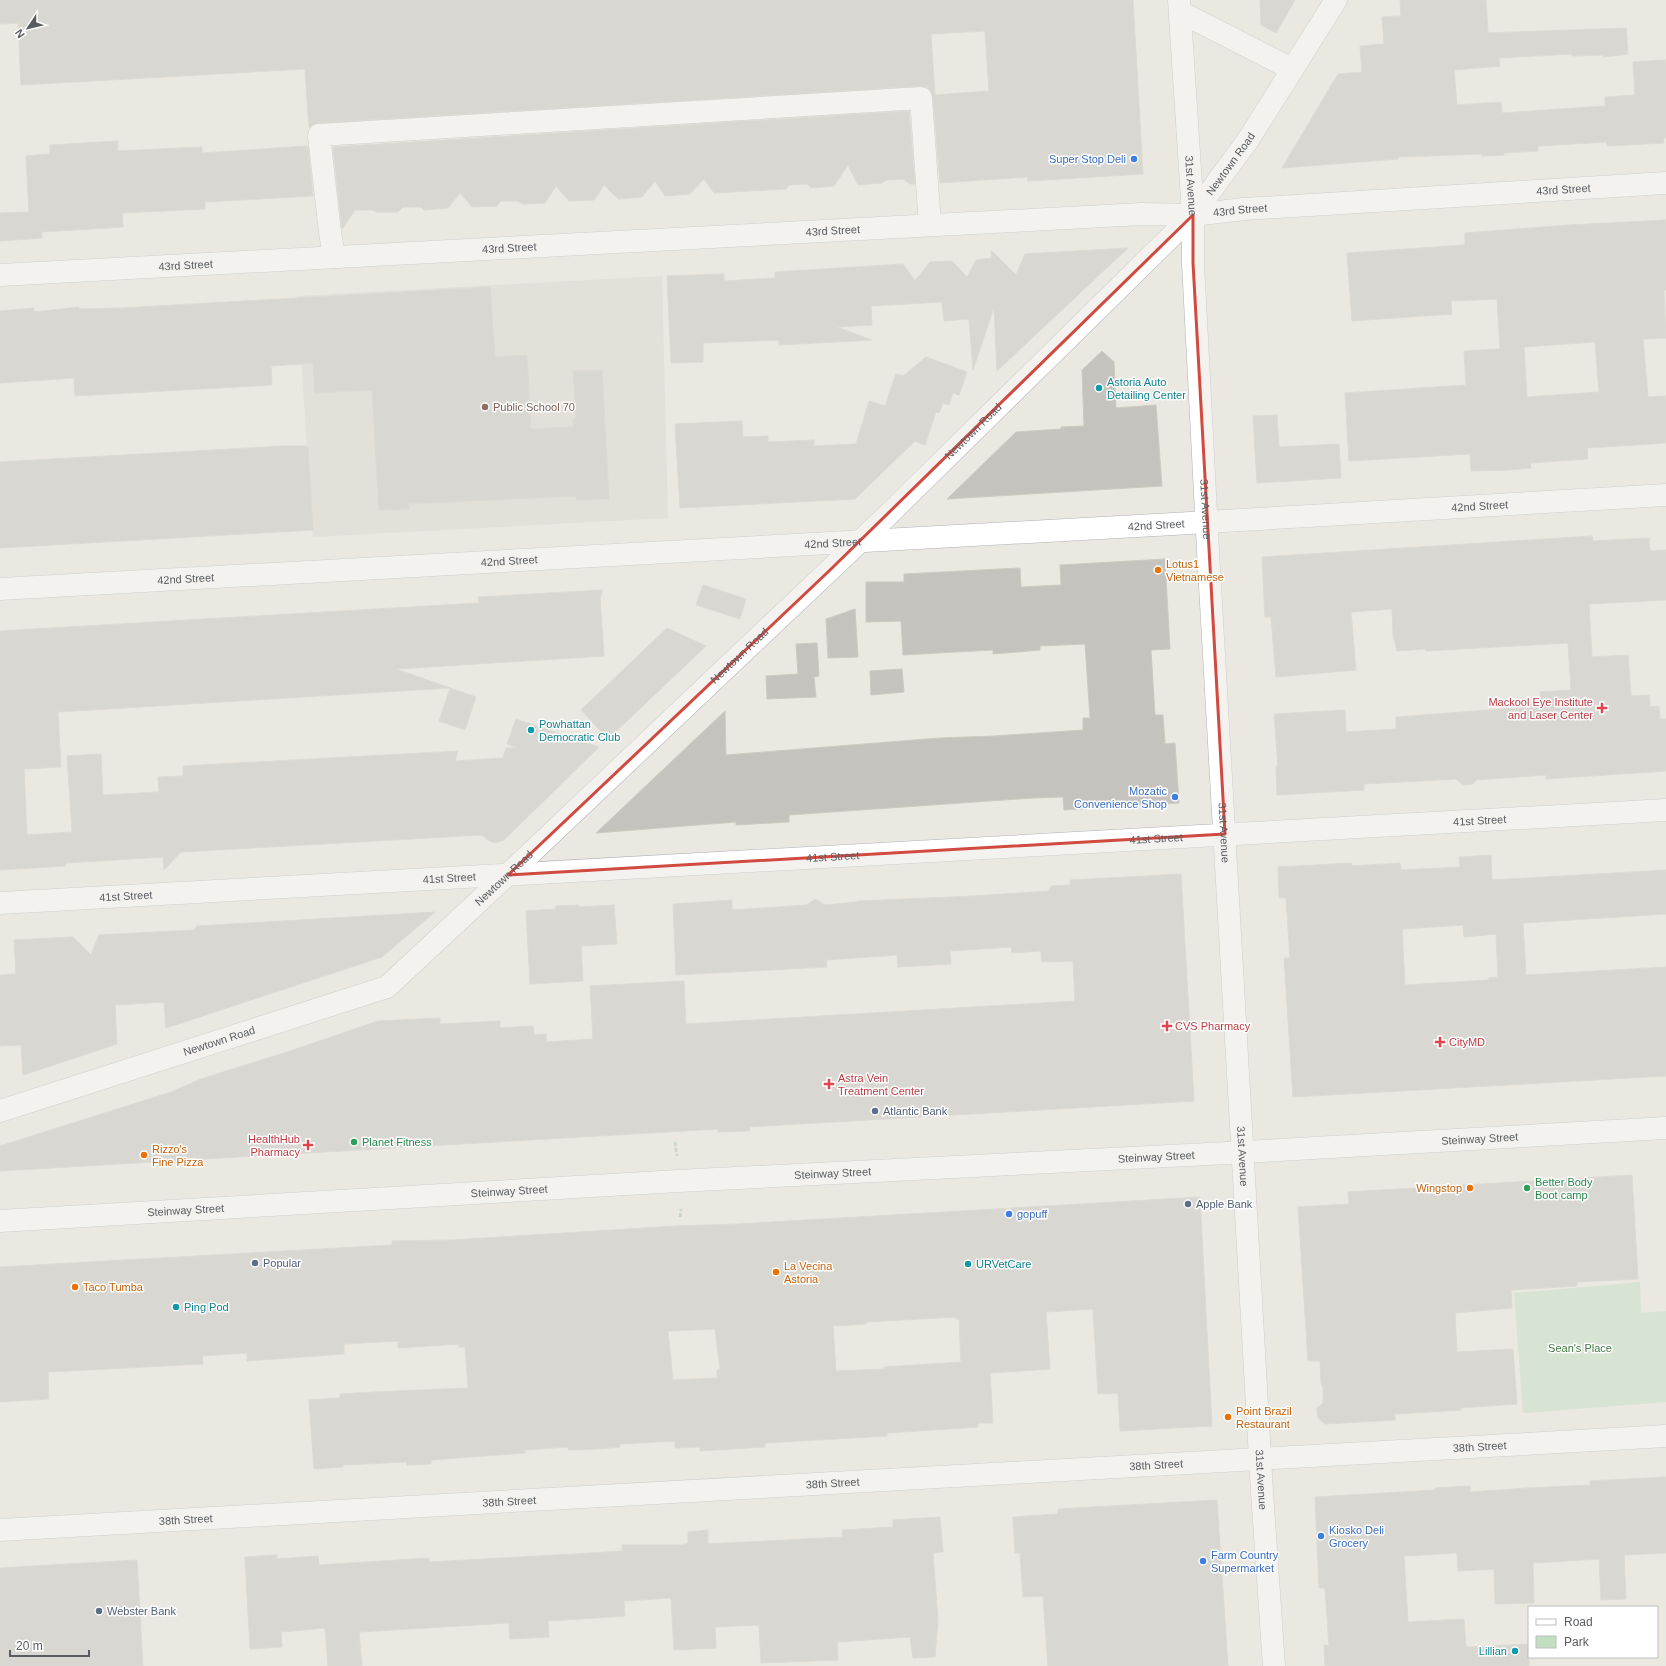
<svg xmlns="http://www.w3.org/2000/svg" width="1666" height="1666" font-family="Helvetica,sans-serif">
  <rect width="100%" height="100%" fill="#eae8e1"/>
  <path fill="#dad7cf" d="M 662,276 L 668,518 L 313,537 L 297,296 Z"/>
  <path fill="#c1dfc0" d="M 1640,1282 L 1641,1313 L 1666,1311 L 1666,1402 L 1523,1413 L 1514,1293 Z"/>
  <g fill="#c6c3be" stroke="#cecac0" fill-rule="evenodd">
    <path d="M 0,0 L 1133,0 L 1143,174 L 1028,181 L 1027,177 L 940,183 L 933,97 L 931,91 L 927,87 L 921,86 L 318,123 L 312,125 L 309,128 L 305,69 L 21,85 L 18,23 L 0,24 ZM 985,31 L 989,91 L 935,95 L 931,34 Z"/>
    <path d="M 1260,0 L 1295,0 L 1276,33 L 1261,25 Z"/>
    <path d="M 1400,0 L 1486,0 L 1488,33 L 1626,28 L 1628,54 L 1604,57 L 1603,55 L 1572,56 L 1572,54 L 1499,58 L 1500,66 L 1454,70 L 1457,105 L 1501,102 L 1502,113 L 1605,106 L 1605,97 L 1635,95 L 1633,62 L 1666,60 L 1666,138 L 1663,138 L 1664,143 L 1607,146 L 1607,142 L 1573,144 L 1538,146 L 1538,151 L 1504,153 L 1504,155 L 1482,156 L 1482,154 L 1398,157 L 1398,159 L 1282,168 L 1338,74 L 1362,72 L 1360,46 L 1384,44 L 1382,17 L 1401,16 Z"/>
    <path d="M 909,111 L 915,184 L 910,184 L 903,179 L 886,180 L 882,183 L 858,185 L 848,165 L 834,186 L 811,188 L 807,184 L 789,185 L 786,189 L 714,193 L 704,179 L 690,194 L 665,196 L 655,181 L 642,197 L 618,199 L 604,185 L 594,200 L 569,201 L 556,186 L 545,203 L 522,204 L 518,201 L 500,201 L 497,206 L 472,207 L 460,193 L 448,208 L 424,210 L 421,207 L 403,207 L 398,212 L 376,212 L 373,210 L 355,210 L 342,229 L 333,147 Z"/>
    <path d="M 118,141 L 118,151 L 202,147 L 202,153 L 308,146 L 313,196 L 205,202 L 205,209 L 122,213 L 123,227 L 42,232 L 42,238 L 0,241 L 0,213 L 29,212 L 26,156 L 50,154 L 50,145 Z"/>
    <path d="M 1666,220 L 1666,290 L 1664,290 L 1666,338 L 1643,339 L 1648,397 L 1666,396 L 1666,443 L 1587,448 L 1588,459 L 1530,463 L 1531,468 L 1509,470 L 1471,471 L 1470,454 L 1349,461 L 1345,393 L 1466,385 L 1464,351 L 1500,349 L 1497,299 L 1451,301 L 1452,314 L 1352,321 L 1347,253 L 1465,245 L 1465,233 L 1569,225 ZM 1595,342 L 1599,392 L 1527,397 L 1524,347 Z"/>
    <path d="M 1128,248 L 997,371 L 994,307 L 973,370 L 969,319 L 944,321 L 942,302 L 871,306 L 872,325 L 837,327 L 872,340 L 779,345 L 779,340 L 703,343 L 703,362 L 671,363 L 667,276 L 724,274 L 724,281 L 775,278 L 775,272 L 903,264 L 915,281 L 930,262 L 952,261 L 967,277 L 976,260 L 992,258 L 991,250 L 1016,275 L 1025,254 Z"/>
    <path d="M 490,287 L 495,357 L 527,355 L 531,429 L 573,427 L 573,419 L 576,419 L 573,371 L 602,370 L 609,499 L 576,500 L 576,496 L 408,504 L 409,509 L 379,510 L 372,390 L 315,393 L 313,363 L 271,366 L 272,385 L 75,396 L 74,378 L 0,383 L 0,311 L 34,308 L 34,312 L 79,307 L 79,309 L 122,308 Z"/>
    <path d="M 1102,351 L 1114,362 L 1116,408 L 1156,405 L 1162,486 L 947,499 L 1016,432 L 1061,429 L 1061,427 L 1084,426 L 1082,370 Z"/>
    <path d="M 926,357 L 967,372 L 959,395 L 953,393 L 949,405 L 943,403 L 939,413 L 936,412 L 925,445 L 915,441 L 855,499 L 680,508 L 675,424 L 742,421 L 743,437 L 768,436 L 768,442 L 814,440 L 814,446 L 856,444 L 869,401 L 885,406 L 896,374 L 903,376 Z"/>
    <path d="M 1277,415 L 1279,447 L 1339,444 L 1341,478 L 1257,483 L 1253,416 Z"/>
    <path d="M 284,446 L 308,446 L 313,530 L 0,548 L 0,462 Z"/>
    <path d="M 1592,536 L 1593,541 L 1649,538 L 1650,551 L 1666,550 L 1666,600 L 1589,604 L 1592,657 L 1628,655 L 1631,696 L 1649,695 L 1650,707 L 1659,706 L 1660,719 L 1666,719 L 1666,771 L 1546,779 L 1546,775 L 1476,780 L 1473,784 L 1463,785 L 1456,779 L 1364,784 L 1364,790 L 1277,795 L 1276,766 L 1278,766 L 1274,714 L 1345,710 L 1346,732 L 1396,729 L 1396,717 L 1541,706 L 1540,692 L 1571,690 L 1568,643 L 1426,651 L 1425,649 L 1397,651 L 1393,634 L 1392,609 L 1351,612 L 1356,670 L 1276,677 L 1271,617 L 1265,617 L 1262,557 Z"/>
    <path d="M 1165,559 L 1170,649 L 1151,650 L 1155,715 L 1163,715 L 1165,744 L 1175,743 L 1179,803 L 1064,810 L 1063,797 L 1033,798 L 789,815 L 789,822 L 736,825 L 736,822 L 596,833 L 725,711 L 726,755 L 939,738 L 994,736 L 1083,730 L 1083,718 L 1090,718 L 1085,644 L 1040,646 L 1040,650 L 1018,652 L 993,654 L 993,650 L 903,655 L 901,621 L 866,622 L 866,582 L 904,582 L 904,574 L 1020,568 L 1021,587 L 1061,585 L 1060,565 Z"/>
    <path d="M 703,585 L 746,599 L 740,619 L 696,605 Z"/>
    <path d="M 603,590 L 600,598 L 604,656 L 396,669 L 476,697 L 465,730 L 439,721 L 450,688 L 58,712 L 61,767 L 24,769 L 27,835 L 72,832 L 67,756 L 101,754 L 103,795 L 159,792 L 158,777 L 183,776 L 183,766 L 458,751 L 455,761 L 503,758 L 506,748 L 517,748 L 507,744 L 516,719 L 599,747 L 504,840 L 494,843 L 488,840 L 482,835 L 181,852 L 164,870 L 163,857 L 65,863 L 66,866 L 0,870 L 0,631 L 479,603 L 478,597 Z"/>
    <path d="M 855,609 L 858,657 L 828,658 L 826,619 Z"/>
    <path d="M 667,628 L 706,646 L 608,739 L 581,710 Z"/>
    <path d="M 817,643 L 819,676 L 814,677 L 816,697 L 767,699 L 766,676 L 798,674 L 796,644 Z"/>
    <path d="M 902,669 L 904,692 L 871,695 L 870,671 Z"/>
    <path d="M 1491,855 L 1492,880 L 1666,870 L 1666,914 L 1523,923 L 1526,975 L 1666,967 L 1666,1076 L 1293,1097 L 1284,958 L 1290,958 L 1286,898 L 1279,898 L 1278,867 L 1352,863 L 1352,866 L 1400,863 L 1401,870 L 1460,867 L 1459,857 ZM 1463,925 L 1464,937 L 1496,934 L 1498,977 L 1489,978 L 1489,980 L 1405,985 L 1402,929 Z"/>
    <path d="M 1181,874 L 1194,1101 L 749,1127 L 750,1131 L 718,1132 L 718,1129 L 0,1171 L 0,1146 L 171,1092 L 201,1079 L 290,1051 L 378,1021 L 440,1018 L 440,1024 L 500,1021 L 500,1028 L 533,1026 L 534,1035 L 546,1034 L 547,1042 L 593,1039 L 590,986 L 684,981 L 686,1024 L 1075,1001 L 1073,961 L 1042,962 L 1041,951 L 1012,953 L 1011,947 L 950,951 L 951,964 L 898,967 L 897,955 L 826,960 L 827,967 L 676,975 L 673,904 L 732,900 L 732,910 L 807,905 L 815,899 L 825,905 L 857,902 L 857,901 L 974,896 L 1049,891 L 1051,886 L 1070,885 L 1070,880 Z"/>
    <path d="M 579,905 L 579,907 L 614,905 L 617,944 L 581,946 L 583,981 L 530,984 L 526,911 L 556,909 L 556,906 Z"/>
    <path d="M 435,912 L 382,957 L 166,1028 L 164,1002 L 115,1005 L 117,1044 L 23,1075 L 21,1045 L 0,1046 L 0,975 L 16,974 L 14,940 L 73,937 L 91,955 L 99,935 L 194,930 L 197,926 Z"/>
    <path d="M 1632,1175 L 1638,1279 L 1577,1282 L 1577,1286 L 1511,1290 L 1512,1308 L 1455,1313 L 1457,1352 L 1513,1349 L 1517,1404 L 1460,1408 L 1461,1410 L 1395,1414 L 1395,1420 L 1325,1424 L 1318,1418 L 1317,1408 L 1323,1403 L 1323,1387 L 1321,1383 L 1320,1361 L 1308,1361 L 1298,1207 L 1349,1204 L 1348,1192 Z"/>
    <path d="M 1200,1197 L 1212,1426 L 1120,1431 L 1118,1393 L 1098,1394 L 1093,1309 L 1046,1312 L 1050,1369 L 990,1373 L 993,1423 L 978,1423 L 978,1427 L 887,1433 L 887,1436 L 765,1443 L 765,1447 L 700,1451 L 700,1447 L 675,1448 L 675,1441 L 620,1444 L 620,1447 L 598,1449 L 569,1450 L 567,1447 L 524,1450 L 525,1453 L 431,1460 L 431,1464 L 407,1465 L 407,1462 L 343,1465 L 343,1467 L 314,1469 L 309,1400 L 340,1398 L 340,1394 L 374,1392 L 468,1388 L 465,1347 L 459,1347 L 459,1344 L 398,1348 L 398,1341 L 344,1344 L 344,1354 L 247,1361 L 247,1353 L 202,1356 L 203,1364 L 48,1372 L 49,1399 L 0,1402 L 0,1267 L 392,1245 L 392,1241 L 452,1240 L 676,1226 L 738,1224 ZM 956,1317 L 956,1319 L 959,1319 L 961,1362 L 884,1367 L 884,1369 L 836,1371 L 833,1326 L 866,1324 L 866,1322 ZM 715,1329 L 720,1370 L 717,1370 L 717,1378 L 673,1380 L 668,1331 Z"/>
    <path d="M 1666,1477 L 1666,1553 L 1624,1555 L 1626,1599 L 1601,1600 L 1599,1559 L 1533,1563 L 1534,1603 L 1495,1604 L 1494,1569 L 1458,1571 L 1457,1553 L 1404,1556 L 1408,1622 L 1464,1619 L 1466,1647 L 1529,1644 L 1529,1666 L 1325,1666 L 1324,1645 L 1329,1646 L 1325,1588 L 1319,1588 L 1315,1497 L 1436,1490 L 1435,1488 L 1470,1486 L 1470,1492 L 1528,1488 L 1590,1485 L 1590,1481 Z"/>
    <path d="M 1217,1500 L 1228,1666 L 1048,1666 L 1043,1596 L 1023,1597 L 1020,1553 L 1015,1553 L 1013,1517 L 1058,1514 L 1058,1509 Z"/>
    <path d="M 940,1517 L 943,1552 L 933,1553 L 938,1620 L 935,1657 L 913,1658 L 910,1637 L 837,1642 L 838,1660 L 761,1663 L 759,1625 L 715,1627 L 716,1648 L 674,1650 L 671,1598 L 624,1601 L 625,1616 L 548,1621 L 549,1637 L 510,1639 L 509,1623 L 359,1632 L 362,1666 L 328,1666 L 325,1628 L 281,1632 L 282,1647 L 250,1649 L 245,1557 L 277,1555 L 277,1559 L 318,1556 L 319,1565 L 429,1558 L 429,1562 L 575,1554 L 622,1551 L 622,1545 L 682,1545 L 688,1543 L 688,1532 L 708,1530 L 708,1544 L 843,1537 L 842,1530 L 893,1527 L 893,1520 Z"/>
    <path d="M 137,1560 L 143,1666 L 0,1666 L 0,1568 Z"/>
  </g>
  <g fill="none" stroke-linecap="round" stroke-linejoin="round">
    <defs>
      <g id="minor">
        <path id="s1" d="M 1179,0 L 1193,215 L 1193,263 L 1208,551 L 1262,1492 L 1274,1666"/>
        <path d="M 1180,12 L 1292,69"/>
        <path d="M 334,257 L 330,232 L 319,135 L 921,98 L 930,225"/>
        <path id="s2" d="M 0,275 L 1142,214 L 1193,215 L 1244,209 L 1666,183"/>
        <path id="s3" d="M 0,589 L 1173,524 L 1666,495"/>
        <path id="s4" d="M 0,903 L 1666,810"/>
        <path id="s5" d="M 0,1111 L 387,987 L 535,849 L 892,511 L 1193,215 L 1248,140 L 1336,0"/>
        <path id="s6" d="M 0,1221 L 678,1181 L 1209,1154 L 1666,1128"/>
        <path id="s7" d="M 0,1530 L 1666,1436"/>
      </g>
    </defs>
    <use href="#minor" stroke="#aeb1b5" stroke-width="23"/>
    <g stroke="#9abfa5" stroke-width="2.5" stroke-dasharray="4 2" stroke-linecap="butt">
      <path d="M 675,1142 L 677,1156"/>
      <path d="M 680,1217 L 681,1209"/>
    </g>
    <use href="#minor" stroke="#fff" stroke-width="22"/>
  </g>
  <path d="M0 0H1666V1666H0ZM 1193,215 L 1193,263 L 1225,834 L 508,875 L 829,571 Z" fill="#eae8e1" fill-opacity=".55" fill-rule="evenodd"/>
  <path fill="none" stroke="#d14a40" stroke-width="3" stroke-linejoin="round" d="M 1193,215 L 1193,263 L 1225,834 L 508,875 L 829,571 Z"/>
  <g fill="#3f7fe0" stroke="#fff" stroke-width="1.5">
    <circle cx="1134" cy="159" r="4"/>
    <circle cx="1175" cy="797" r="4"/>
    <circle cx="1009" cy="1214" r="4"/>
    <circle cx="1321" cy="1536" r="4"/>
    <circle cx="1203" cy="1561" r="4"/>
  </g>
  <g fill="#0f9aa8" stroke="#fff" stroke-width="1.5">
    <circle cx="1099" cy="388" r="4"/>
    <circle cx="531" cy="730" r="4"/>
    <circle cx="968" cy="1264" r="4"/>
    <circle cx="176" cy="1307" r="4"/>
    <circle cx="1515" cy="1651" r="4"/>
  </g>
  <circle fill="#8d6e63" stroke="#fff" stroke-width="1.5" cx="485" cy="407" r="4"/>
  <g fill="#e8710a" stroke="#fff" stroke-width="1.5">
    <circle cx="1158" cy="570" r="4"/>
    <circle cx="144" cy="1155" r="4"/>
    <circle cx="1470" cy="1188" r="4"/>
    <circle cx="776" cy="1272" r="4"/>
    <circle cx="75" cy="1287" r="4"/>
    <circle cx="1228" cy="1417" r="4"/>
  </g>
  <g fill="#e0444e" stroke="#fff" stroke-width="1.5">
    <path d="M1600 702h4v4h4v4h-4v4h-4v-4h-4v-4h4z"/>
    <path d="M1165 1020h4v4h4v4h-4v4h-4v-4h-4v-4h4z"/>
    <path d="M1438 1036h4v4h4v4h-4v4h-4v-4h-4v-4h4z"/>
    <path d="M827 1078h4v4h4v4h-4v4h-4v-4h-4v-4h4z"/>
    <path d="M306 1139h4v4h4v4h-4v4h-4v-4h-4v-4h4z"/>
  </g>
  <g fill="#5c6f8a" stroke="#fff" stroke-width="1.5">
    <circle cx="875" cy="1111" r="4"/>
    <circle cx="1188" cy="1204" r="4"/>
    <circle cx="255" cy="1263" r="4"/>
    <circle cx="99" cy="1611" r="4"/>
  </g>
  <g fill="#2e9e5b" stroke="#fff" stroke-width="1.5">
    <circle cx="354" cy="1142" r="4"/>
    <circle cx="1527" cy="1188" r="4"/>
  </g>
  <g text-anchor="middle" dominant-baseline="central" stroke-width="3" stroke-linejoin="round" paint-order="stroke">
    <g font-size="11" fill="#366cbe" stroke="#fff" text-anchor="start">
      <text x="1126" y="159" text-anchor="end">Super Stop Deli</text>
      <text x="1167" y="791" text-anchor="end">Mozatic<tspan x="1167" dy="13">Convenience Shop</tspan></text>
      <text x="1017" y="1214">gopuff</text>
      <text x="1329" y="1530">Kiosko Deli<tspan x="1329" dy="13">Grocery</tspan></text>
      <text x="1211" y="1555">Farm Country<tspan x="1211" dy="13">Supermarket</tspan></text>
    </g>
    <g font-size="11" fill="#595c60" stroke="#fff">
      <text stroke="none"><textPath href="#s5" startOffset="1586">Newtown Road</textPath></text>
      <text stroke="none"><textPath href="#s1" startOffset="186">31st Avenue</textPath></text>
      <text stroke="none"><textPath href="#s2" startOffset="1566">43rd Street</textPath></text>
      <text stroke="none"><textPath href="#s2" startOffset="1242">43rd Street</textPath></text>
      <text stroke="none"><textPath href="#s2" startOffset="834">43rd Street</textPath></text>
      <text stroke="none"><textPath href="#s2" startOffset="510">43rd Street</textPath></text>
      <text stroke="none"><textPath href="#s2" startOffset="186">43rd Street</textPath></text>
      <text stroke="none"><textPath href="#s5" startOffset="1214">Newtown Road</textPath></text>
      <text stroke="none"><textPath href="#s3" startOffset="1482">42nd Street</textPath></text>
      <text stroke="none"><textPath href="#s1" startOffset="510">31st Avenue</textPath></text>
      <text stroke="none"><textPath href="#s3" startOffset="1158">42nd Street</textPath></text>
      <text stroke="none"><textPath href="#s3" startOffset="834">42nd Street</textPath></text>
      <text stroke="none"><textPath href="#s3" startOffset="510">42nd Street</textPath></text>
      <text stroke="none"><textPath href="#s3" startOffset="186">42nd Street</textPath></text>
      <text stroke="none"><textPath href="#s5" startOffset="890">Newtown Road</textPath></text>
      <text stroke="none"><textPath href="#s4" startOffset="1482">41st Street</textPath></text>
      <text stroke="none"><textPath href="#s1" startOffset="834">31st Avenue</textPath></text>
      <text stroke="none"><textPath href="#s4" startOffset="1158">41st Street</textPath></text>
      <text stroke="none"><textPath href="#s4" startOffset="834">41st Street</textPath></text>
      <text stroke="none"><textPath href="#s4" startOffset="450">41st Street</textPath></text>
      <text stroke="none"><textPath href="#s5" startOffset="566">Newtown Road</textPath></text>
      <text stroke="none"><textPath href="#s4" startOffset="126">41st Street</textPath></text>
      <text stroke="none"><textPath href="#s5" startOffset="230">Newtown Road</textPath></text>
      <text stroke="none"><textPath href="#s6" startOffset="1482">Steinway Street</textPath></text>
      <text stroke="none"><textPath href="#s6" startOffset="1158">Steinway Street</textPath></text>
      <text stroke="none"><textPath href="#s1" startOffset="1158">31st Avenue</textPath></text>
      <text stroke="none"><textPath href="#s6" startOffset="834">Steinway Street</textPath></text>
      <text stroke="none"><textPath href="#s6" startOffset="510">Steinway Street</textPath></text>
      <text stroke="none"><textPath href="#s6" startOffset="186">Steinway Street</textPath></text>
      <text stroke="none"><textPath href="#s7" startOffset="1482">38th Street</textPath></text>
      <text stroke="none"><textPath href="#s7" startOffset="1158">38th Street</textPath></text>
      <text stroke="none"><textPath href="#s1" startOffset="1482">31st Avenue</textPath></text>
      <text stroke="none"><textPath href="#s7" startOffset="834">38th Street</textPath></text>
      <text stroke="none"><textPath href="#s7" startOffset="510">38th Street</textPath></text>
      <text stroke="none"><textPath href="#s7" startOffset="186">38th Street</textPath></text>
    </g>
    <g font-size="11" fill="#0d838f" stroke="#fff" text-anchor="start">
      <text x="1107" y="382">Astoria Auto<tspan x="1107" dy="13">Detailing Center</tspan></text>
      <text x="539" y="724">Powhattan<tspan x="539" dy="13">Democratic Club</tspan></text>
      <text x="976" y="1264">URVetCare</text>
      <text x="184" y="1307">Ping Pod</text>
      <text x="1507" y="1651" text-anchor="end">Lillian</text>
    </g>
    <g font-size="11" fill="#785e54" stroke="#fff" text-anchor="start">
      <text x="493" y="407">Public School 70</text>
    </g>
    <g font-size="11" fill="#c56008" stroke="#fff" text-anchor="start">
      <text x="1166" y="564">Lotus1<tspan x="1166" dy="13">Vietnamese</tspan></text>
      <text x="152" y="1149">Rizzo's<tspan x="152" dy="13">Fine Pizza</tspan></text>
      <text x="1462" y="1188" text-anchor="end">Wingstop</text>
      <text x="784" y="1266">La Vecina<tspan x="784" dy="13">Astoria</tspan></text>
      <text x="83" y="1287">Taco Tumba</text>
      <text x="1236" y="1411">Point Brazil<tspan x="1236" dy="13">Restaurant</tspan></text>
    </g>
    <g font-size="11" fill="#be3a42" stroke="#fff" text-anchor="start">
      <text x="1593" y="702" text-anchor="end">Mackool Eye Institute<tspan x="1593" dy="13">and Laser Center</tspan></text>
      <text x="1175" y="1026">CVS Pharmacy</text>
      <text x="1449" y="1042">CityMD</text>
      <text x="838" y="1078">Astra Vein<tspan x="838" dy="13">Treatment Center</tspan></text>
      <text x="300" y="1139" text-anchor="end">HealthHub<tspan x="300" dy="13">Pharmacy</tspan></text>
    </g>
    <g font-size="11" fill="#4e5e75" stroke="#fff" text-anchor="start">
      <text x="883" y="1111">Atlantic Bank</text>
      <text x="1196" y="1204">Apple Bank</text>
      <text x="263" y="1263">Popular</text>
      <text x="107" y="1611">Webster Bank</text>
    </g>
    <g font-size="11" fill="#27864d" stroke="#fff" text-anchor="start">
      <text x="362" y="1142">Planet Fitness</text>
      <text x="1535" y="1182">Better Body<tspan x="1535" dy="13">Boot camp</tspan></text>
    </g>
    <g font-size="11" fill="#3e7a40" stroke="#fff">
      <text x="1580" y="1348">Sean's Place</text>
    </g>
  </g>
  <rect x="1528" y="1606" width="130" height="52" fill="#ffffff" stroke="#bdbebf"/>
  <rect x="1536" y="1619" width="20" height="6" fill="#ffffff" stroke="#bdbebf"/>
  <text x="1564" y="1626" font-size="12" fill="#595c60">Road</text>
  <rect x="1536" y="1636" width="20" height="12" fill="#c1dfc0" stroke="#bdbebf"/>
  <text x="1564" y="1646" font-size="12" fill="#595c60">Park</text>
  <g transform="translate(28 28) rotate(235)" stroke="#ffffff" stroke-width="3" paint-order="stroke">
  <path d="M0-3L7 15L0 10L-7 15Z" fill="#595c60"/>
  <text y="-6" font-size="11" font-weight="bold" text-anchor="middle" fill="#595c60">N</text>
  </g>
  <path d="M10 1650v6h79v-6" fill="none" stroke="#595c60" stroke-width="2"/>
  <text x="16" y="1650" font-size="12" fill="#595c60" stroke="#ffffff" stroke-width="3" paint-order="stroke">20 m</text>
</svg>
